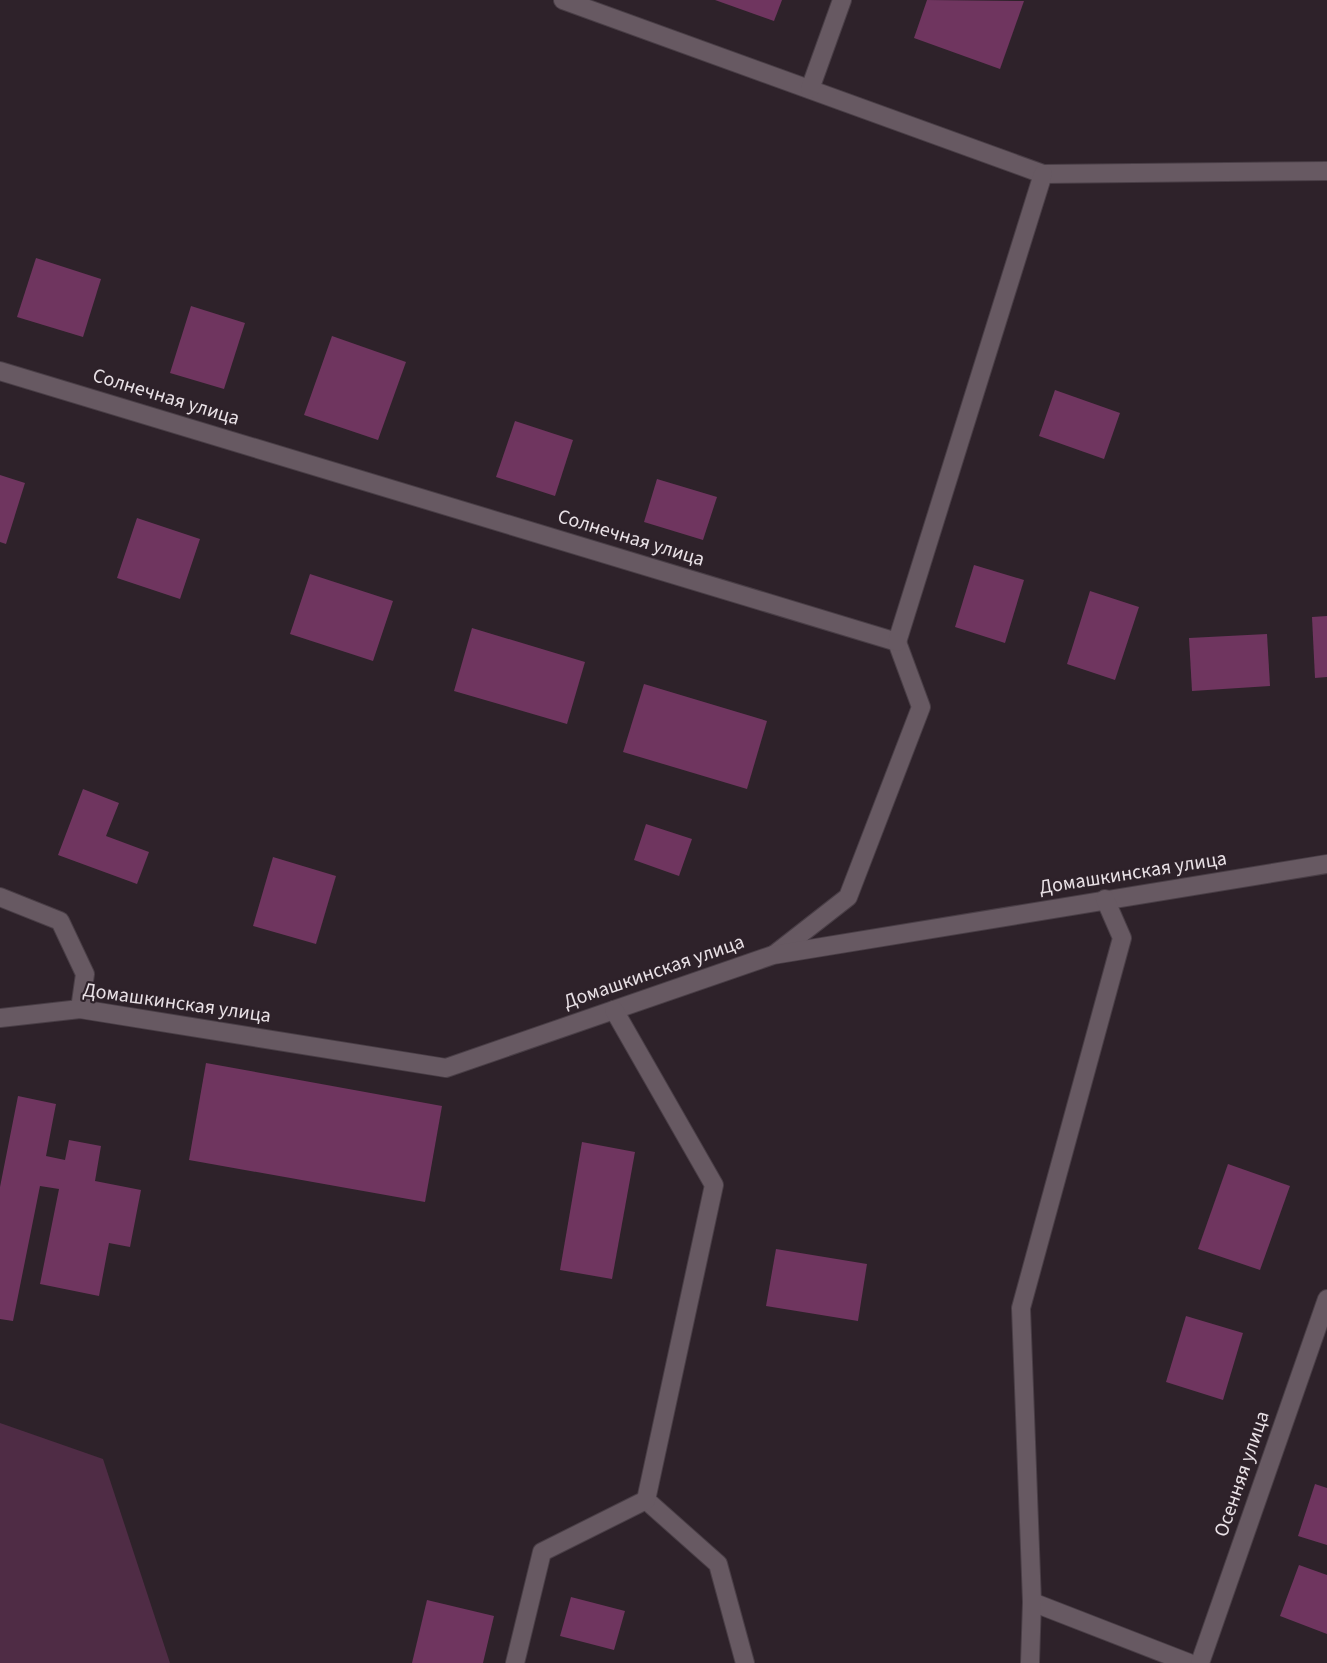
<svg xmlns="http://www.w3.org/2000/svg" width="1327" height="1663" font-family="'Source Sans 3',sans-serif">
  <rect width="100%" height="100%" fill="#2e222a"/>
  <path fill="#4f2c45" d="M 0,1423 L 103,1459 L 170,1663 L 0,1663 Z"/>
  <g fill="#6f355f">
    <path d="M 715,0 L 782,0 L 774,21 Z"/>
    <path d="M 927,0 L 1024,1 L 1000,69 L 914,38 Z"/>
    <path d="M 36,258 L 101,279 L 83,337 L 17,317 Z"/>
    <path d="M 191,306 L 245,323 L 224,389 L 170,373 Z"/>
    <path d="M 332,336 L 406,362 L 378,440 L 304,415 Z"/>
    <path d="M 1055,390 L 1120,413 L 1104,459 L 1039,436 Z"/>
    <path d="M 515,421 L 573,440 L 555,496 L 496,477 Z"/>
    <path d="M 0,475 L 25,483 L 6,544 L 0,542 Z"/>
    <path d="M 657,479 L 717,497 L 703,540 L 644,522 Z"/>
    <path d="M 137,518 L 200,539 L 180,599 L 117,578 Z"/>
    <path d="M 974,565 L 1024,580 L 1005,643 L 955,627 Z"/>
    <path d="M 310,574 L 393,601 L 373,661 L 290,634 Z"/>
    <path d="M 1090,591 L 1139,607 L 1115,680 L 1067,664 Z"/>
    <path d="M 1327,616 L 1327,677 L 1315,678 L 1312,617 Z"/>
    <path d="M 472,628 L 585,662 L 567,724 L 454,691 Z"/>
    <path d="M 1267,634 L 1270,686 L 1192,691 L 1189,638 Z"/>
    <path d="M 644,684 L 767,721 L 747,789 L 623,752 Z"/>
    <path d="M 83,789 L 119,803 L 106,836 L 149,852 L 137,884 L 58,855 Z"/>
    <path d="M 646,824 L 692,839 L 679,876 L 634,860 Z"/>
    <path d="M 273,857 L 336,876 L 316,944 L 253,926 Z"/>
    <path d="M 206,1063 L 442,1106 L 425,1202 L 189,1160 Z"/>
    <path d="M 18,1096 L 56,1104 L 46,1156 L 65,1160 L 69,1140 L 101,1146 L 95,1181 L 141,1190 L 130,1247 L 109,1243 L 99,1296 L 40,1284 L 59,1189 L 40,1186 L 13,1321 L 0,1319 L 0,1187 Z"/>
    <path d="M 582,1142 L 635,1152 L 612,1279 L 560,1270 Z"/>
    <path d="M 1228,1164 L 1290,1186 L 1260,1270 L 1198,1249 Z"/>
    <path d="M 776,1249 L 867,1264 L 858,1321 L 766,1306 Z"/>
    <path d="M 1186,1316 L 1243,1333 L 1223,1400 L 1166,1382 Z"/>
    <path d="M 1315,1484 L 1327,1488 L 1327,1545 L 1298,1536 Z"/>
    <path d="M 1299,1565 L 1327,1575 L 1327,1634 L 1280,1616 Z"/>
    <path d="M 571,1597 L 625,1611 L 614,1650 L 560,1636 Z"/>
    <path d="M 427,1600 L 494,1616 L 483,1663 L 412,1663 Z"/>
  </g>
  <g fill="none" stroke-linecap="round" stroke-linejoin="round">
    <defs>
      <g id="minor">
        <path d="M 563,0 L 1043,174 L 1327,171"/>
        <path d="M 810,89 L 842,0"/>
        <path d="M 0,371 L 897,642 L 921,707 L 848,897 L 775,954"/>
        <path d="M 897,642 L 1043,174"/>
        <path d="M 0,897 L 60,921 L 85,974 L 80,1009"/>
        <path d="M 0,1018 L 80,1009 L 446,1068 L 773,955 L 1327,864"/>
        <path d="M 646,1500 L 718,1564 L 745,1663"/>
        <path d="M 1032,1602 L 1189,1663"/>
        <path d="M 515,1663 L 542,1552 L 646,1500 L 714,1185 L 614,1010"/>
        <path d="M 1030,1663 L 1032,1602 L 1021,1308 L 1122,938 L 1105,899"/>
        <path d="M 1200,1663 L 1327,1299"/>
      </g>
    </defs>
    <use href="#minor" stroke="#493e46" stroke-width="20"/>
    <use href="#minor" stroke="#675962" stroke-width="18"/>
  </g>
  <g text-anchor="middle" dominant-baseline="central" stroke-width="4.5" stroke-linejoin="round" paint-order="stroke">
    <g font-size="20" fill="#e9e1e6" stroke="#2e222a">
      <text transform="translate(166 397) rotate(17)">Солнечная улица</text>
      <text transform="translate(631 538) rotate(17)">Солнечная улица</text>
      <text transform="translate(1133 873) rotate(-9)">Домашкинская улица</text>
      <text transform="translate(654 972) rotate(-19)">Домашкинская улица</text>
      <text transform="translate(177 1003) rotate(8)">Домашкинская улица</text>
      <text transform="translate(1242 1474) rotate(-71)">Осенняя улица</text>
    </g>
  </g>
</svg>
